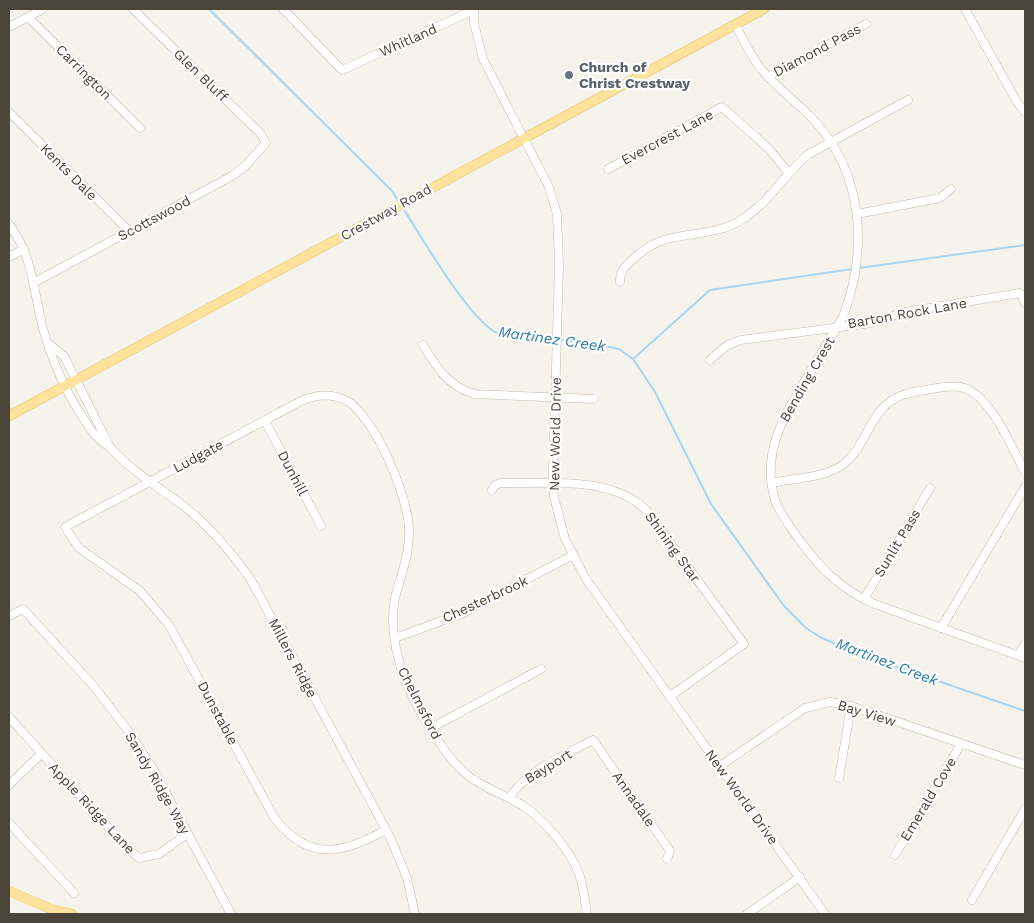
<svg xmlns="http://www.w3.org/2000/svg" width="1034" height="923" font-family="'Work Sans',sans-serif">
  <rect width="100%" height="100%" fill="#f6f3ec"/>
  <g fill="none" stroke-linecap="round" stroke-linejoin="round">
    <g stroke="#a9d4f2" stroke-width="2">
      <path d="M 209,9 L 392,191 L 399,202"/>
      <path d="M 403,208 C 420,235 470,321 497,333 C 513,340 536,339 554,340"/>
      <path d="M 859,268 L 1025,245"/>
      <path d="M 558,340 L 588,342 L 619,349 L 633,359 L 655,392 L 711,504 L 784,606 L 806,628 L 820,637 L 851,651 L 1025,711"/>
      <path d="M 633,359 L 710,290 L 852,269"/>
    </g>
    <defs>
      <g id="minor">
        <path d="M 283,9 L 342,70 L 474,10"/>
        <path d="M 474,9 L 474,23 L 483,59 L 549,187 L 557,214 L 559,264 L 553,472 L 554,497 L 565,539 L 586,579 L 825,914"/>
        <path d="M 965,9 L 1017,102 L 1025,112"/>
        <path d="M 28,17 L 140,128"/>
        <path d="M 735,24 C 743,39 751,57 762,70 C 778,89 798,103 814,120 C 864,175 868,250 843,317 C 831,337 818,358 806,379 C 783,417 761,454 775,500 C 780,515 792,529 801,542 C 821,569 841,589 872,603 L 1025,658"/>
        <path d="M 9,27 L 43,9"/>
        <path d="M 768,77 L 866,24"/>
        <path d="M 9,112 L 129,231"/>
        <path d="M 608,169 L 722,107 L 768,148 L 788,172"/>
        <path d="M 857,214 L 940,198 L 951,189"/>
        <path d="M 9,224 C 34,258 33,290 43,329 C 52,360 64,389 82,416 C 90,429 97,440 110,447 L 64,356 L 49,344"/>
        <path d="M 9,257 L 24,249"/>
        <path d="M 35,282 L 232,176 L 245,166 L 266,143 L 261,134 L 133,9"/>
        <path d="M 620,282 C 620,272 624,267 632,260 C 662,231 684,239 720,229 C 729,227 739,222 747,216 C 771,200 786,172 809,154 L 908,100"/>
        <path d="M 423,345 C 437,368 448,386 474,394 L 594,399"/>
        <path d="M 710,360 L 726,346 L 741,340 L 871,323 L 905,312 L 1020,293 L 1025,303"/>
        <path d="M 265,421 L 321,526"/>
        <path d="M 110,447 C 132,472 159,487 185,507 C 211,528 232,553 251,580 L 391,839 L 407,878 L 415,914"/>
        <path d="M 772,483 C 794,478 827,478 845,463 C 862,449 867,426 882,409 C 893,396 909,392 926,390 C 936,388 949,385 960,387 C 990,392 1011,447 1025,472"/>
        <path d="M 492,490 L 495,485 L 501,483 C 549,484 611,475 647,511 L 744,644 L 669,697"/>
        <path d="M 864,599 L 930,488"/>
        <path d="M 9,616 L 23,609 L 91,683 L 130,733 L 153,769 L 231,914"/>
        <path d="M 941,628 L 1025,487"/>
        <path d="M 395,638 L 463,613 L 573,555"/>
        <path d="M 1018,655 L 1025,644"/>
        <path d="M 9,717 L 129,850 L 139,858 L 159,854 L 187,834"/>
        <path d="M 431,728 L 541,669"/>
        <path d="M 720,766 L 805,708 L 830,702 L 851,706 L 1025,765"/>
        <path d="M 839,778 L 851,706"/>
        <path d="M 9,785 L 41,754"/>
        <path d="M 509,798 C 529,769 563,756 593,740 L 670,851 L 667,859"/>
        <path d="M 9,823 L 74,893"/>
        <path d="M 386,830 C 342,853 310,863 275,819 L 169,625 L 140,591 L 79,548 L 65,527 L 301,401 C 315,395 331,393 345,400 C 374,414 410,499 409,532 C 409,555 401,576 395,598 C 391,618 394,642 399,661 C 407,693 441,753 466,774 C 483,788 503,794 522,805 C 543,818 573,853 580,877 C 584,889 585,902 587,914"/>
        <path d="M 895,855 L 961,744"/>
        <path d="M 972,900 L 1025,809"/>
        <path d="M 747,914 L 800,877"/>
      </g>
      <g id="major">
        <path d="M 9,416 L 764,9"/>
        <path d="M 9,891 L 53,910 L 72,914"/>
      </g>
    </defs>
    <use href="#minor" stroke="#c2bbae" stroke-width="9"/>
    <use href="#major" stroke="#e6c16a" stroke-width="10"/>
    <use href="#minor" stroke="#fff" stroke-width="8"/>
    <use href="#major" stroke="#ffe39c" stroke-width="9"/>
  </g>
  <circle fill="#6b7280" stroke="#fff" stroke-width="2" cx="569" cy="75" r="5"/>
  <g text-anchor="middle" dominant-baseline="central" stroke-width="4.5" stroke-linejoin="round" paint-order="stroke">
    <g font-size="14" fill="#4b4439" stroke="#fff">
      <text transform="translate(408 40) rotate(-24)">Whitland</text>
      <text transform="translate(817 50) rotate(-28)">Diamond Pass</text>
      <text transform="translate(84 72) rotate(45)">Carrington</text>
      <text transform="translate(201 75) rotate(44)">Glen Bluff</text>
      <text transform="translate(667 137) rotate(-28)">Evercrest Lane</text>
      <text transform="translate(69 172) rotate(45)">Kents Dale</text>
      <text transform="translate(386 212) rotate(-29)">Crestway Road</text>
      <text transform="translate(154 218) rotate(-28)">Scottswood</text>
      <text transform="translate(907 313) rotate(-10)">Barton Rock Lane</text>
      <text transform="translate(807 379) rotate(-60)">Bending Crest</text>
      <text transform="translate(555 434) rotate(-89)">New World Drive</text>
      <text transform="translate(198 456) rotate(-28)">Ludgate</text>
      <text transform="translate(293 473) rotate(62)">Dunhill</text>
      <text transform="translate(897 543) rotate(-59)">Sunlit Pass</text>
      <text transform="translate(673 547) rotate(54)">Shining Star</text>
      <text transform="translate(485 599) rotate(-25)">Chesterbrook</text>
      <text transform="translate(293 658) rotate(62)">Millers Ridge</text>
      <text transform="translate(420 703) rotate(63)">Chelmsford</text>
      <text transform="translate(218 713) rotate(62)">Dunstable</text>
      <text transform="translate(867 713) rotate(17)">Bay View</text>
      <text transform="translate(548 766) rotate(-31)">Bayport</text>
      <text transform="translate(158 783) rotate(60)">Sandy Ridge Way</text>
      <text transform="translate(742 797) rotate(54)">New World Drive</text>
      <text transform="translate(634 799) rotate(55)">Annadale</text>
      <text transform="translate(928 799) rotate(-59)">Emerald Cove</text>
      <text transform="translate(92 808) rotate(47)">Apple Ridge Lane</text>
    </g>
    <g font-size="14" font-weight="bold" fill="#5b616d" stroke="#fff" text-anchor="start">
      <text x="579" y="67">Church of<tspan x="579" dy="16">Christ Crestway</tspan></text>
    </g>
    <g font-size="15" font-style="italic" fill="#2e7ab2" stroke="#fff">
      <text transform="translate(552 339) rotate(8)">Martinez Creek</text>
      <text transform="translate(887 662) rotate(21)">Martinez Creek</text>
    </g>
  </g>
  <rect width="1034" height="923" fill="none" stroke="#4b4439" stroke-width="20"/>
</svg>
